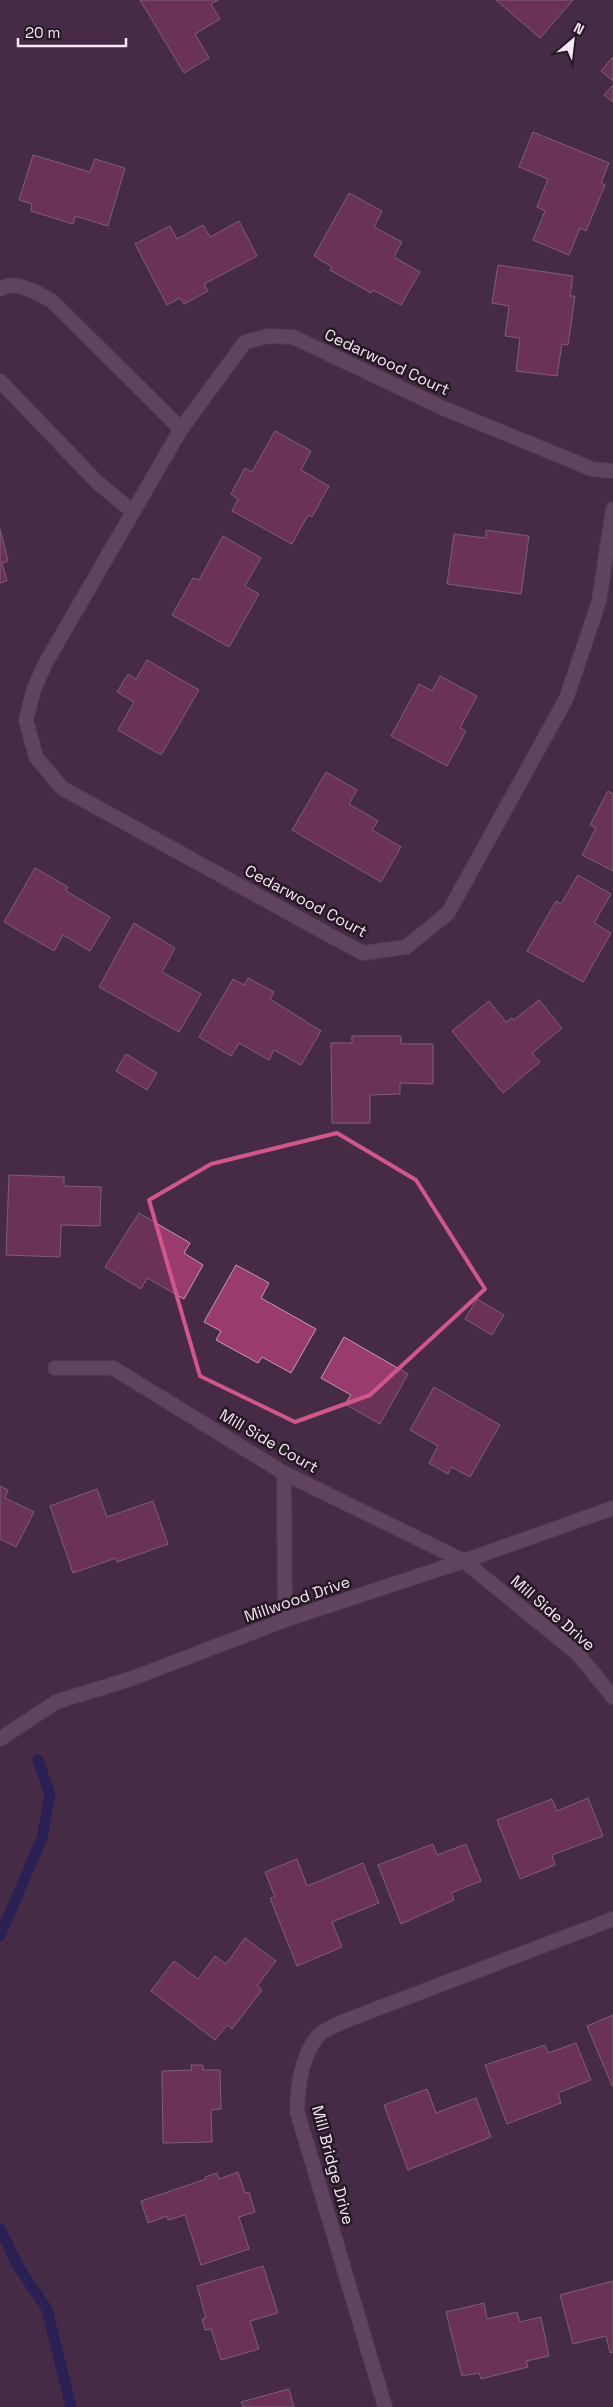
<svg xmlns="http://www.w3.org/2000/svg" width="613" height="2407" font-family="'Space Grotesk',sans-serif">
  <rect width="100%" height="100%" fill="#462b45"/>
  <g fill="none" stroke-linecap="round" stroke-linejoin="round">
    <g stroke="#0d1265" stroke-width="11">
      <path d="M 0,1936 L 42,1838 L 50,1794 L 38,1760"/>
      <path d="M 0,2229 L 18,2266 L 47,2309 L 71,2407"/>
    </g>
  </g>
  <g fill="#9a3b6f" stroke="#c59aae">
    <path d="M 140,0 L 218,0 L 211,4 L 220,19 L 195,34 L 209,58 L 184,73 Z"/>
    <path d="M 496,0 L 573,0 L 540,38 Z"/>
    <path d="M 613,57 L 613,81 L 601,71 Z"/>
    <path d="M 613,85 L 613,102 L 604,95 Z"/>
    <path d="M 533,132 L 609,163 L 601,183 L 605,185 L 586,231 L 580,228 L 569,255 L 533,240 L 545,211 L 537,207 L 548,179 L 519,167 Z"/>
    <path d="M 33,155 L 90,172 L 95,159 L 125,168 L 108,226 L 75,216 L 73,224 L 31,211 L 32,204 L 19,200 Z"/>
    <path d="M 349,193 L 382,211 L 374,227 L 402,242 L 394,257 L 420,272 L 401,305 L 373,290 L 371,293 L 330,270 L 332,267 L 314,256 Z"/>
    <path d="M 239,221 L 257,256 L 204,284 L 208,291 L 184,304 L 180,298 L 167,305 L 135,244 L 170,226 L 177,239 L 203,225 L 210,237 Z"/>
    <path d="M 498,265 L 573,276 L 570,296 L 575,296 L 568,345 L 562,344 L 557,376 L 516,371 L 520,338 L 505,336 L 509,306 L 492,303 Z"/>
    <path d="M 275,431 L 311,451 L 301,470 L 329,486 L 312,517 L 308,515 L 292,544 L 232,511 L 238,499 L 231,494 L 245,468 L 252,472 Z"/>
    <path d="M 0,529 L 8,561 L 2,563 L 7,581 L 0,583 Z"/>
    <path d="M 486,530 L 529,536 L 521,594 L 447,584 L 454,534 L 486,538 Z"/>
    <path d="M 223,536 L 261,558 L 245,586 L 259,594 L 229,647 L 172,615 L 193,578 L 199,580 Z"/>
    <path d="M 147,660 L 199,690 L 161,755 L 118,730 L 134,702 L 117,692 L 128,674 L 136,679 Z"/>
    <path d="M 440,676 L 477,696 L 460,728 L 466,731 L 447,766 L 391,736 L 419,684 L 432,691 Z"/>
    <path d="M 326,772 L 357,790 L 349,804 L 378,821 L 372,830 L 401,847 L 381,882 L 292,830 Z"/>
    <path d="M 608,791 L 613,794 L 613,871 L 582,855 L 596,828 L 590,825 Z"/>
    <path d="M 35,868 L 68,887 L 66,891 L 110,917 L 90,951 L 63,935 L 54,951 L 4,922 Z"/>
    <path d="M 578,875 L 611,894 L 594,923 L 611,933 L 583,982 L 527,951 L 556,901 L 561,904 Z"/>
    <path d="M 134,923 L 175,948 L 162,972 L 201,994 L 179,1032 L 99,987 Z"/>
    <path d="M 248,978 L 274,992 L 270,999 L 321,1031 L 301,1065 L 274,1050 L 269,1060 L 239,1043 L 231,1056 L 199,1037 L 233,979 L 244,985 Z"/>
    <path d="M 539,1000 L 562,1028 L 532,1053 L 540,1062 L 503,1093 L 452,1031 L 489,1001 L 506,1022 L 512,1018 L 514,1020 Z"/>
    <path d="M 352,1036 L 401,1036 L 401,1044 L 433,1044 L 433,1084 L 400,1083 L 400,1094 L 370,1095 L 370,1123 L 332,1123 L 331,1043 L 352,1043 Z"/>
    <path d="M 126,1054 L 157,1073 L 147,1090 L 116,1071 Z"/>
    <path d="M 9,1175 L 64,1177 L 64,1186 L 101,1187 L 100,1226 L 61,1225 L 60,1257 L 6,1255 Z"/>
    <path d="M 139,1213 L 190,1243 L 184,1253 L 203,1265 L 184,1299 L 147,1278 L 141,1289 L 105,1267 Z"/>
    <path d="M 236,1265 L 269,1283 L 261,1298 L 316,1329 L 291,1373 L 262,1357 L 258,1363 L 216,1340 L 221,1331 L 204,1322 Z"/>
    <path d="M 477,1299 L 504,1315 L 492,1335 L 465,1319 Z"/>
    <path d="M 344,1337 L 408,1374 L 380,1424 L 345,1404 L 351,1395 L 321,1378 Z"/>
    <path d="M 434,1387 L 500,1425 L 470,1477 L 451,1467 L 448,1474 L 429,1463 L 438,1446 L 410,1430 Z"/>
    <path d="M 0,1486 L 8,1490 L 5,1498 L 34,1512 L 16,1547 L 0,1539 Z"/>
    <path d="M 97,1489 L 107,1517 L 153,1501 L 168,1544 L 117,1562 L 116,1558 L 73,1573 L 50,1506 Z"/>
    <path d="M 588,1798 L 603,1836 L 552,1855 L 555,1865 L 520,1879 L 497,1820 L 552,1799 L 557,1811 Z"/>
    <path d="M 433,1844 L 437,1855 L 466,1844 L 481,1881 L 451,1893 L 454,1900 L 401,1924 L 378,1865 Z"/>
    <path d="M 297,1859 L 307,1886 L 363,1863 L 379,1903 L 332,1922 L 342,1947 L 297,1966 L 270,1898 L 275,1897 L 265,1872 Z"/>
    <path d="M 245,1938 L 276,1961 L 257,1986 L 262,1990 L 232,2029 L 227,2025 L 215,2040 L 151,1991 L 174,1961 L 198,1979 L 215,1956 L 226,1964 Z"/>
    <path d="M 613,2015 L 613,2085 L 612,2086 L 587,2026 Z"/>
    <path d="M 576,2043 L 591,2080 L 558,2093 L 561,2103 L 507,2124 L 485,2065 L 545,2045 L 548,2053 Z"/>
    <path d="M 191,2065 L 203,2065 L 203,2070 L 220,2070 L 221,2109 L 211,2110 L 212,2142 L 163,2143 L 162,2071 L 192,2070 Z"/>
    <path d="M 427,2089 L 436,2113 L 476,2098 L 491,2137 L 408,2170 L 384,2105 Z"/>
    <path d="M 238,2172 L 245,2193 L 249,2192 L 255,2212 L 239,2217 L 249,2249 L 201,2265 L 185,2215 L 168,2220 L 167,2216 L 148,2223 L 141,2201 L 206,2179 L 205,2177 L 217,2173 L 219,2179 Z"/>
    <path d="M 263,2266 L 278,2313 L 250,2321 L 259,2349 L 221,2360 L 211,2329 L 205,2330 L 202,2319 L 206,2318 L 197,2286 Z"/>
    <path d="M 613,2281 L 613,2352 L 610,2353 L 606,2336 L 573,2344 L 560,2295 Z"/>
    <path d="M 484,2303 L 487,2319 L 517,2312 L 520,2322 L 541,2317 L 549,2356 L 526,2361 L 528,2367 L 481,2379 L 479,2373 L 462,2376 L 446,2312 Z"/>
    <path d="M 289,2389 L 294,2407 L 243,2407 L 241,2402 Z"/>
  </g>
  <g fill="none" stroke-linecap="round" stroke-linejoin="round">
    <defs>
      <g id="minor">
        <path d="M 0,289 C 16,279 37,293 52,301 L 181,429"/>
        <path d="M 0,381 L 97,482 L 133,512"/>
        <path d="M 613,471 L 592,469 L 443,408 L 293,337 L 268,336 L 245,342 L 181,429 L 45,664 L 34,689 L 26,720 L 36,757 L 62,788 L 333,937 L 363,953 L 406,947 L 448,913 L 566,699 L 599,601 L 613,509"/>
        <path d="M 55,1368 L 113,1368 L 284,1473 L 464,1561 L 578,1654 L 613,1697"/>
        <path d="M 284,1473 L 285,1620"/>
        <path d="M 0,1739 L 56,1702 L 133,1678 L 285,1620 L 464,1561 L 613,1508"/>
        <path d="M 385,2407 L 297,2111 C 298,2086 301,2056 318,2036 C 323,2030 335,2026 342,2022 L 613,1919"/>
      </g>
    </defs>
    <use href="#minor" stroke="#614a60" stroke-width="16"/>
    <use href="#minor" stroke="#81627f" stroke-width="14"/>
  </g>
  <path d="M0 0H613V2407H0ZM 337,1133 L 416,1180 L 485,1289 L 370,1395 L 295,1422 L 200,1376 L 149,1200 L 211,1164 Z" fill="#462b45" fill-opacity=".55" fill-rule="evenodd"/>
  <path fill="none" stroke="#d2568a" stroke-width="4" stroke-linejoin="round" d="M 337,1133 L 416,1180 L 485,1289 L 370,1395 L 295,1422 L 200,1376 L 149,1200 L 211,1164 Z"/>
  <g text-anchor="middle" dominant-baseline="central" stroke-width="5" stroke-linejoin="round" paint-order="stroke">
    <g font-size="16" fill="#f8e6f6" stroke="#251924">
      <text transform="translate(387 362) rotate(25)">Cedarwood Court</text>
      <text transform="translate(306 901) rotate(28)">Cedarwood Court</text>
      <text transform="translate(269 1441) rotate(30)">Mill Side Court</text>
      <text transform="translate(297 1599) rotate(-19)">Millwood Drive</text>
      <text transform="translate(553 1613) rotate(41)">Mill Side Drive</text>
      <text transform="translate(333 2165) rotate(75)">Mill Bridge Drive</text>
    </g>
  </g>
  <g transform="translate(573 40) rotate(28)" stroke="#251924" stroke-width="4" paint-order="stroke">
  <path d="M0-4L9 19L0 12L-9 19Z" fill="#f8e6f6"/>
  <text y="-8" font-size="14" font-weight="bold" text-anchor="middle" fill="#f8e6f6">N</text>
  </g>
  <path d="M18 38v8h108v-8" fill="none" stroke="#f8e6f6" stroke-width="2.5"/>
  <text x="25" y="38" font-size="15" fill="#f8e6f6" stroke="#251924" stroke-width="4" paint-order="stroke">20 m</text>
</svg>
